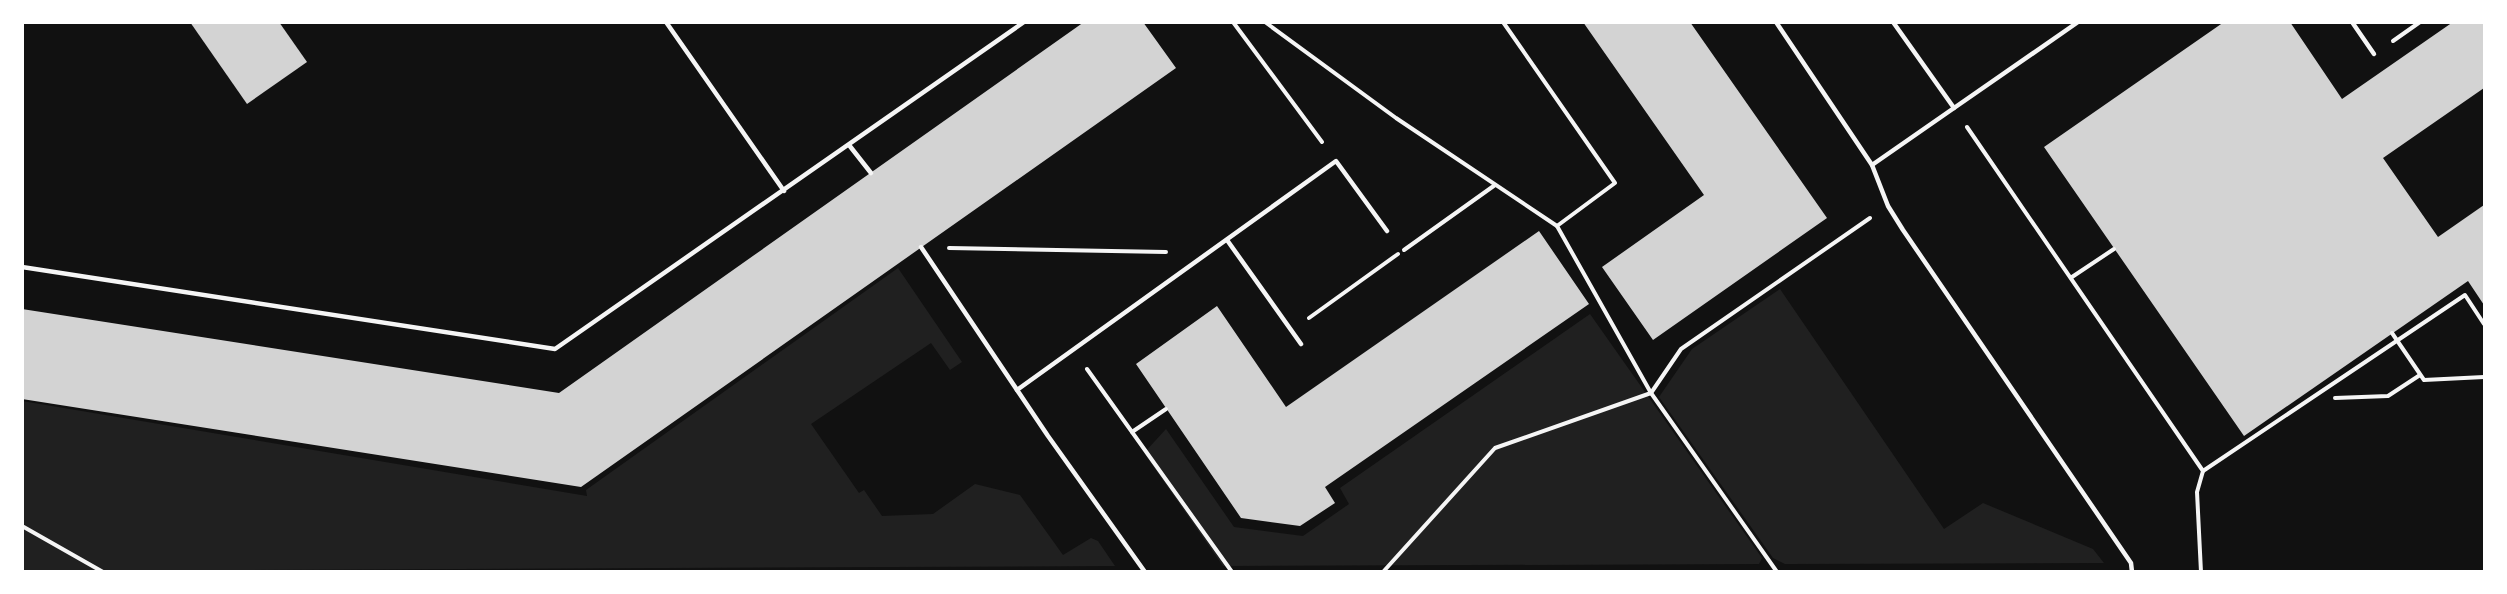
<svg xmlns="http://www.w3.org/2000/svg" width="2507" height="594" font-family="'Playfair Display',serif">
  <rect width="100%" height="100%" fill="#111"/>
  <g fill="#202020">
    <path d="M 898,268 L 962,362 L 950,370 L 931,343 L 811,424 L 859,493 L 864,490 L 882,516 L 933,514 L 975,484 L 1020,495 L 1063,555 L 1091,538 L 1098,541 L 1115,566 L 23,571 L 22,401 L 587,496 L 586,490 Z"/>
    <path d="M 1780,289 L 1944,529 L 1983,503 L 2093,549 L 2104,563 L 1785,564 L 1773,558 L 1659,397 L 1692,349 Z"/>
    <path d="M 1590,314 L 1762,558 L 1759,564 L 1223,566 L 1144,453 L 1166,429 L 1234,527 L 1303,536 L 1349,504 L 1340,488 Z"/>
  </g>
  <g fill="#d3d3d3">
    <path d="M 190,22 L 279,22 L 307,62 L 247,104 Z"/>
    <path d="M 1084,22 L 1143,22 L 1176,68 L 581,487 L 22,399 L 22,309 L 559,393 Z"/>
    <path d="M 1583,22 L 1690,22 L 1827,218 L 1653,340 L 1602,267 L 1704,195 Z"/>
    <path d="M 2224,22 L 2290,22 L 2342,99 L 2453,22 L 2484,22 L 2484,88 L 2383,158 L 2438,237 L 2484,205 L 2484,305 L 2468,281 L 2244,436 L 2044,147 Z"/>
    <path d="M 1539,231 L 1589,304 L 1325,487 L 1335,503 L 1300,526 L 1241,518 L 1136,364 L 1217,306 L 1286,407 Z"/>
  </g>
  <g fill="none" stroke-linecap="round" stroke-linejoin="round">
    <g stroke="#f5f5f5" stroke-width="4">
      <path d="M 1233,22 L 1322,142"/>
      <path d="M 1265,22 L 1396,118 L 1557,226"/>
      <path d="M 1503,22 L 1615,183 L 1557,226 L 1651,393 L 1777,572"/>
      <path d="M 2393,41 L 2420,22"/>
      <path d="M 1967,127 L 2203,471 L 2197,492 L 2201,572"/>
      <path d="M 949,248 L 1166,252"/>
      <path d="M 1404,250 L 1495,185"/>
      <path d="M 2072,277 L 2114,249"/>
      <path d="M 1309,318 L 1398,254"/>
      <path d="M 2392,333 L 2424,380 L 2484,377"/>
      <path d="M 1087,369 L 1232,572"/>
      <path d="M 2335,398 L 2388,396 L 2420,375"/>
      <path d="M 1132,432 L 1166,409"/>
      <path d="M 2203,471 L 2465,295 L 2484,324"/>
      <path d="M 22,526 L 103,572"/>
      <path d="M 1383,572 L 1495,448 L 1651,393 L 1681,349 L 1870,218"/>
    </g>
    <g stroke="#f5f5f5" stroke-width="4.5">
      <path d="M 666,22 L 784,191"/>
      <path d="M 1776,22 L 1872,165 L 1888,206 L 1903,230 L 2131,563 L 2132,572"/>
      <path d="M 1893,22 L 1954,108 L 2078,22"/>
      <path d="M 2352,22 L 2374,54"/>
      <path d="M 849,145 L 871,173"/>
      <path d="M 1872,165 L 1954,108"/>
      <path d="M 1227,240 L 1301,344"/>
      <path d="M 921,247 L 1048,436 L 1145,572"/>
      <path d="M 22,267 L 555,349 L 1024,22"/>
      <path d="M 1017,390 L 1336,161 L 1387,231"/>
    </g>
  </g>
  <rect width="2507" height="594" fill="none" stroke="#ffffff" stroke-width="48"/>
</svg>
